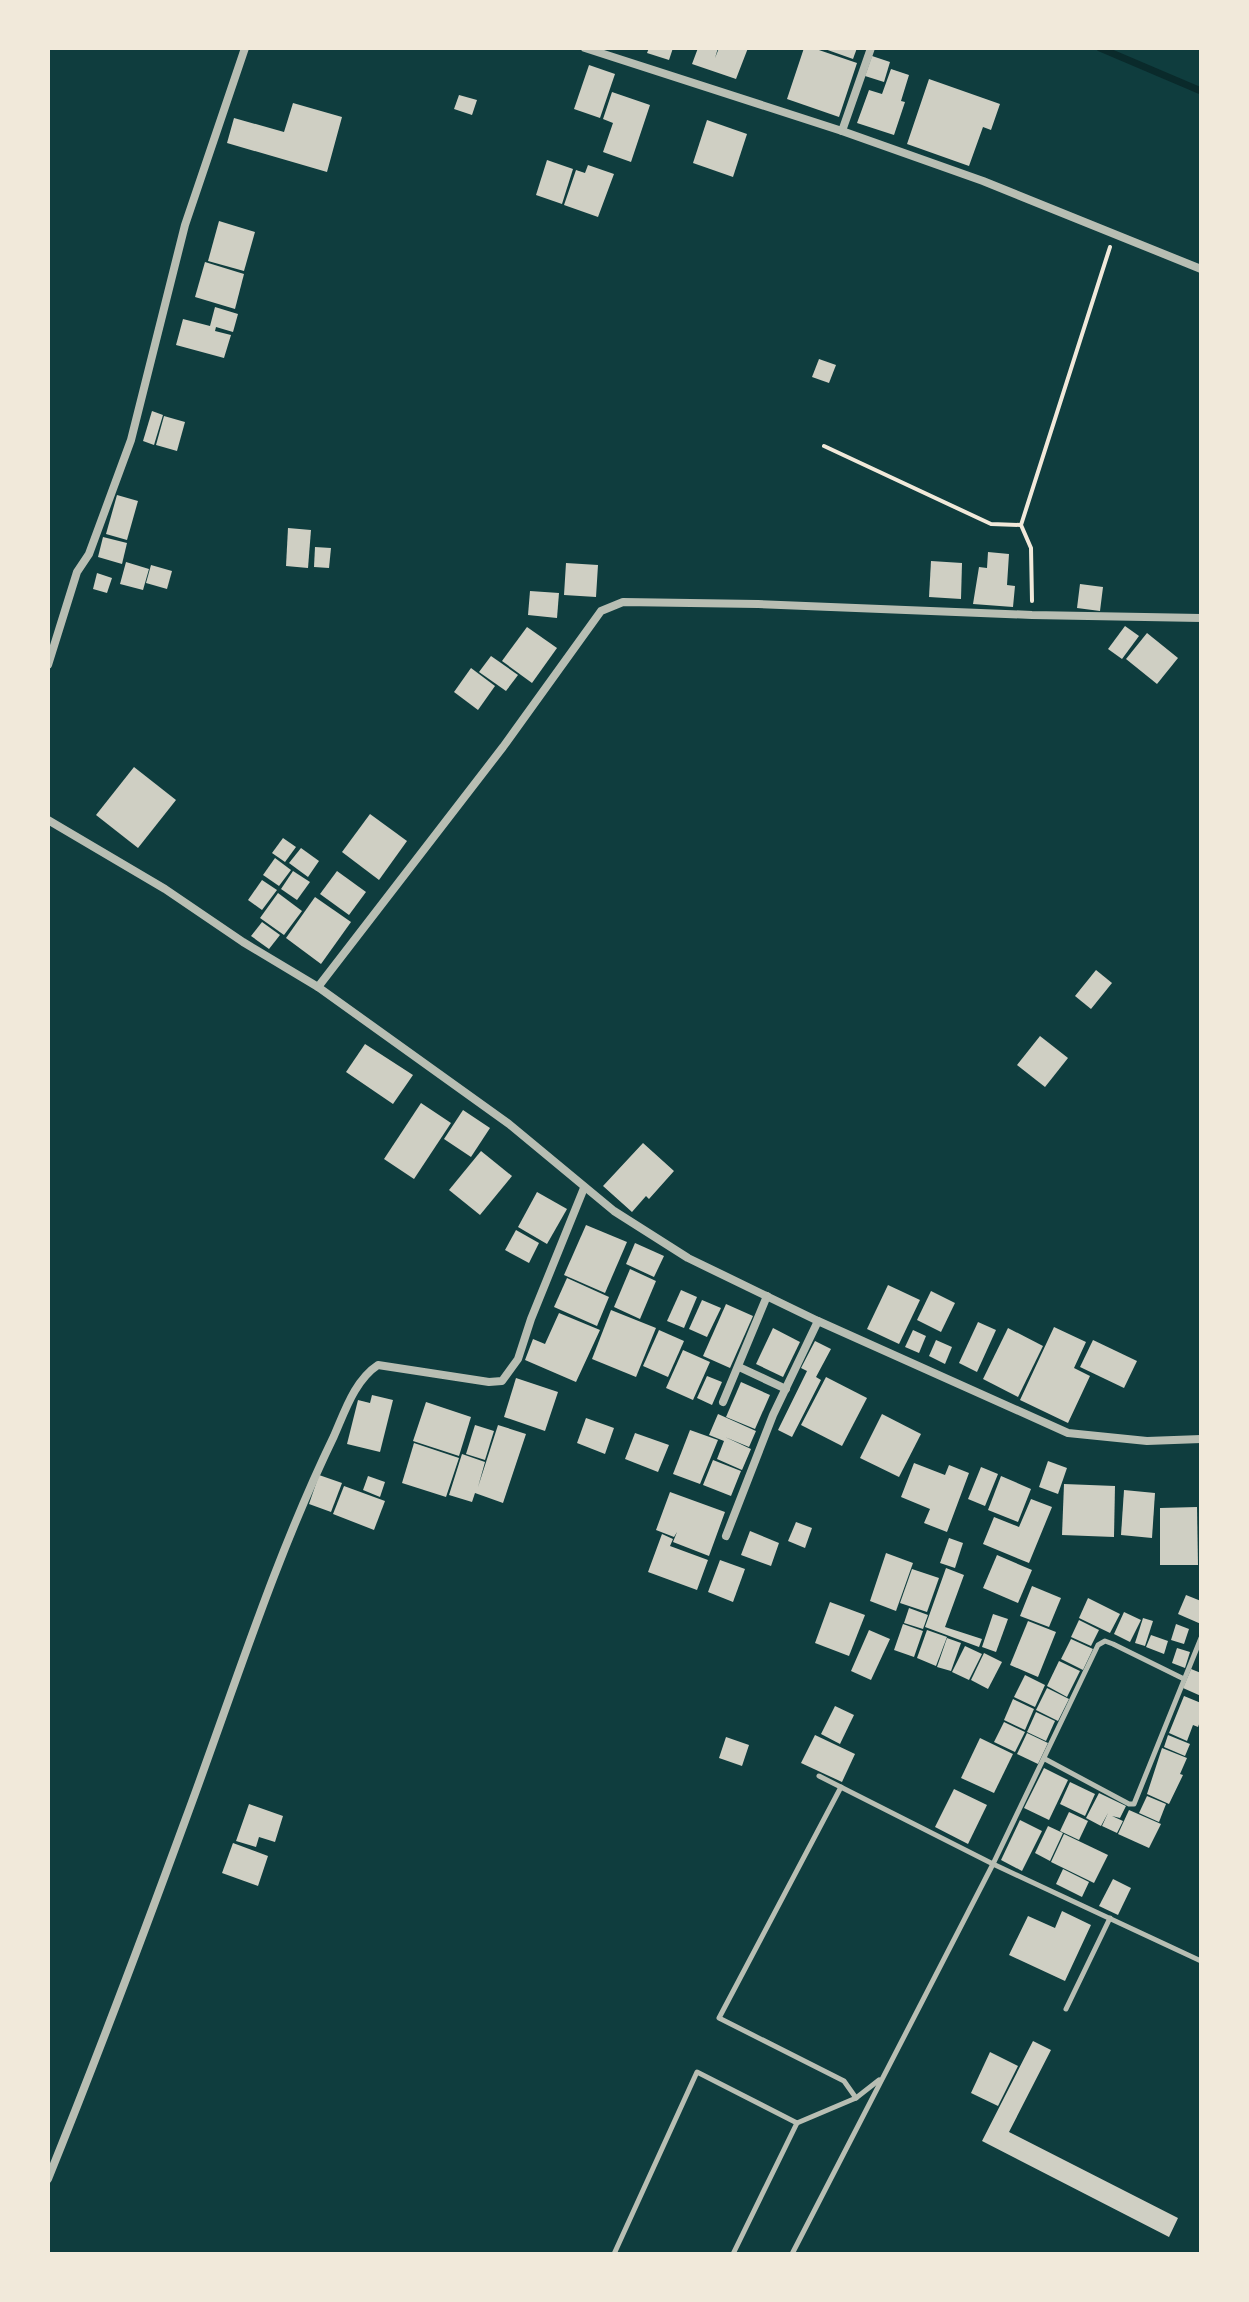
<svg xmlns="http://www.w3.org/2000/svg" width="1249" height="2302" font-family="'Sofia Sans Condensed',sans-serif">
  <rect width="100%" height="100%" fill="#0f3d3e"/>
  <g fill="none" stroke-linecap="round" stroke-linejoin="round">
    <path stroke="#0a2a2b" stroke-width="7" d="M 1100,48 L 1201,91"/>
  </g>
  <g fill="#cfcfc3">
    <path d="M 649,48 L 673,48 L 669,60 L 647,53 Z"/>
    <path d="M 698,48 L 718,48 L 715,58 L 719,48 L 748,48 L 736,79 L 692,64 Z"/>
    <path d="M 804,48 L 813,48 L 857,63 L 839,117 L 787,99 Z"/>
    <path d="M 822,48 L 857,48 L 853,59 Z"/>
    <path d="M 872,56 L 890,62 L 884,82 L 865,76 Z"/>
    <path d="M 589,65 L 615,74 L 600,118 L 574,109 Z"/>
    <path d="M 891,69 L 909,75 L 901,101 L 905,102 L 894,135 L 857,123 L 869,90 L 882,94 Z"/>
    <path d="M 929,79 L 1000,104 L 991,130 L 983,127 L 969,166 L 907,144 Z"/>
    <path d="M 612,92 L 650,105 L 631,162 L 603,152 L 613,123 L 603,119 Z"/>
    <path d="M 459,95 L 477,100 L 472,115 L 454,109 Z"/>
    <path d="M 293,103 L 342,117 L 327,172 L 227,143 L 234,118 L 284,132 Z"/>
    <path d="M 707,120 L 747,134 L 733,177 L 693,163 Z"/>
    <path d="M 547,160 L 573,169 L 562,204 L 536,195 Z"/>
    <path d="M 588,165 L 614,174 L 598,217 L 564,205 L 576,170 L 585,173 Z"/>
    <path d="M 219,221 L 255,232 L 244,271 L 208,261 Z"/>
    <path d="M 205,262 L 244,274 L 235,309 L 195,297 Z"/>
    <path d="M 215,307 L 238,314 L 233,332 L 216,327 L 215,331 L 231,335 L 224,358 L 176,345 L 183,319 L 210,326 Z"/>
    <path d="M 819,359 L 836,365 L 829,383 L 812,377 Z"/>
    <path d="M 152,411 L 163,415 L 154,445 L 143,441 Z"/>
    <path d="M 164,416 L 185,422 L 177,451 L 156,445 Z"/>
    <path d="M 117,495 L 138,501 L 127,540 L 106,534 Z"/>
    <path d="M 288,528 L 311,530 L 308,568 L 286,566 Z"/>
    <path d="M 103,537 L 127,543 L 122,564 L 98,557 Z"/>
    <path d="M 315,547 L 331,548 L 329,568 L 314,567 Z"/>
    <path d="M 988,552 L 1009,554 L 1007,585 L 1015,586 L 1013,607 L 973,604 L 979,567 L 987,568 Z"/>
    <path d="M 931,561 L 962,563 L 961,599 L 929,597 Z"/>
    <path d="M 126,562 L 149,569 L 143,590 L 120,584 Z"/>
    <path d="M 566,563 L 598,565 L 596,597 L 564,595 Z"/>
    <path d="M 151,565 L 172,571 L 167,589 L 146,583 Z"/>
    <path d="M 97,573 L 112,578 L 107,593 L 93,589 Z"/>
    <path d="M 1080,584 L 1103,587 L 1100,611 L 1077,608 Z"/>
    <path d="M 530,591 L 559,593 L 557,618 L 528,615 Z"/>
    <path d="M 1125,626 L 1139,636 L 1122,659 L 1108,649 Z"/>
    <path d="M 527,627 L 557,648 L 532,683 L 502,661 Z"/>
    <path d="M 1147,633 L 1178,658 L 1157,684 L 1126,659 Z"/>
    <path d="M 491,656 L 518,675 L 506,691 L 479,672 Z"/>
    <path d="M 471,668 L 495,686 L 478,710 L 454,692 Z"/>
    <path d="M 134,767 L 176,800 L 138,848 L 96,815 Z"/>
    <path d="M 370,814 L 407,841 L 379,880 L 342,852 Z"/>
    <path d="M 283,838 L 296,847 L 285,862 L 272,853 Z"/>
    <path d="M 301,848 L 319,861 L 308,877 L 289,863 Z"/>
    <path d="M 275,858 L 291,870 L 279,886 L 263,875 Z"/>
    <path d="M 293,871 L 310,882 L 297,900 L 281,889 Z"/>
    <path d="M 337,871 L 366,892 L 349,915 L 320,894 Z"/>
    <path d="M 262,880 L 277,890 L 262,910 L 248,900 Z"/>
    <path d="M 278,893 L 302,911 L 284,935 L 260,918 Z"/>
    <path d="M 315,897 L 351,922 L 321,964 L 286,938 Z"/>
    <path d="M 262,922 L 280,935 L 269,949 L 251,936 Z"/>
    <path d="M 1096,970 L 1112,983 L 1091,1009 L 1075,996 Z"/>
    <path d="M 1040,1036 L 1068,1058 L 1045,1087 L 1017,1065 Z"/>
    <path d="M 365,1044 L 413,1075 L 393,1104 L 346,1072 Z"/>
    <path d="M 421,1103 L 451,1123 L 414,1179 L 384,1159 Z"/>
    <path d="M 463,1110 L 490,1128 L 471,1157 L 444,1139 Z"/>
    <path d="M 643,1143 L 674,1171 L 649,1199 L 646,1196 L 632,1212 L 603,1186 Z"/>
    <path d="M 481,1151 L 512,1176 L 480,1215 L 449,1190 Z"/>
    <path d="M 537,1192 L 567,1209 L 547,1244 L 518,1227 Z"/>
    <path d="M 586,1225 L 627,1242 L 605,1293 L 564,1275 Z"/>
    <path d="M 516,1230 L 539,1243 L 529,1263 L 505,1250 Z"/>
    <path d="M 635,1243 L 664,1256 L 654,1277 L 626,1264 Z"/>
    <path d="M 630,1269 L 656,1281 L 640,1319 L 614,1307 Z"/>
    <path d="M 567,1278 L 609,1297 L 597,1326 L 554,1307 Z"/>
    <path d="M 888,1285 L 920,1300 L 899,1344 L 867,1329 Z"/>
    <path d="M 681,1290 L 697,1297 L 684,1328 L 667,1321 Z"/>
    <path d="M 931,1291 L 955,1303 L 941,1332 L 917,1320 Z"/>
    <path d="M 702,1300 L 721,1308 L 707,1337 L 689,1329 Z"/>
    <path d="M 726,1304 L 753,1316 L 730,1368 L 703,1356 Z"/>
    <path d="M 611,1310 L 656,1328 L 636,1377 L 592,1359 Z"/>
    <path d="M 559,1313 L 600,1330 L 576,1382 L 525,1360 L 533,1339 L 545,1344 Z"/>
    <path d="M 978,1322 L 996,1330 L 977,1372 L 959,1363 Z"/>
    <path d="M 1054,1327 L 1086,1342 L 1074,1368 L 1090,1376 L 1068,1423 L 1020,1400 Z"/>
    <path d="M 773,1328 L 800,1342 L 783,1377 L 756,1364 Z"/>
    <path d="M 1008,1328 L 1043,1346 L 1018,1397 L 983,1379 Z"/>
    <path d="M 659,1330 L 684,1341 L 668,1377 L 643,1366 Z"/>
    <path d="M 913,1330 L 926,1336 L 919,1353 L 905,1347 Z"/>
    <path d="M 936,1340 L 952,1347 L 945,1364 L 929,1356 Z"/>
    <path d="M 1093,1340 L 1137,1361 L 1124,1388 L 1080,1367 Z"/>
    <path d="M 815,1341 L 831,1349 L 816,1377 L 821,1380 L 792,1437 L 778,1430 L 807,1371 L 801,1368 Z"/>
    <path d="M 683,1350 L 710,1362 L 693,1400 L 666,1388 Z"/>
    <path d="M 707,1376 L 722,1382 L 712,1405 L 697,1398 Z"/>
    <path d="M 826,1377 L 867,1398 L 842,1446 L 801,1425 Z"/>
    <path d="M 516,1378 L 558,1392 L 545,1431 L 504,1417 Z"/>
    <path d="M 741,1382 L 770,1395 L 755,1429 L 726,1417 Z"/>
    <path d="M 372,1395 L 393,1400 L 380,1452 L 347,1444 L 358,1400 L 370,1403 Z"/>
    <path d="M 426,1402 L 471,1417 L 459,1456 L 413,1441 Z"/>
    <path d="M 718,1414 L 756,1431 L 749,1447 L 725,1437 L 751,1449 L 742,1470 L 717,1459 L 724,1441 L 709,1435 Z"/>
    <path d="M 882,1414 L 921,1434 L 899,1477 L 860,1458 Z"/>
    <path d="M 586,1418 L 614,1428 L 605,1454 L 577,1443 Z"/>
    <path d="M 475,1425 L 494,1431 L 485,1460 L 466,1454 Z"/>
    <path d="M 498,1425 L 526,1434 L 503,1503 L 475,1493 L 472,1502 L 449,1495 L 462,1454 L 485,1462 L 478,1487 Z"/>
    <path d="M 690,1430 L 718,1440 L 700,1484 L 673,1474 Z"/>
    <path d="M 635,1433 L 669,1445 L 658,1472 L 625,1459 Z"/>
    <path d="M 414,1443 L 459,1458 L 446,1497 L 402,1483 Z"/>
    <path d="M 713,1460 L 741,1471 L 731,1496 L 703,1485 Z"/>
    <path d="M 1048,1461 L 1067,1468 L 1058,1494 L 1039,1487 Z"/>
    <path d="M 914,1463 L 945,1475 L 949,1465 L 969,1473 L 947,1532 L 924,1523 L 930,1509 L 901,1497 Z"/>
    <path d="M 981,1467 L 998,1474 L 985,1506 L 968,1499 Z"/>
    <path d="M 319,1475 L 342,1483 L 331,1512 L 309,1504 Z"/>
    <path d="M 368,1476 L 385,1482 L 380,1497 L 363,1490 Z"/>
    <path d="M 1001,1476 L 1031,1489 L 1018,1522 L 988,1510 Z"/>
    <path d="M 1064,1484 L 1115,1486 L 1114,1537 L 1062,1535 Z"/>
    <path d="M 344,1486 L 385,1501 L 374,1530 L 333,1514 Z"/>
    <path d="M 1124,1490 L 1155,1493 L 1152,1538 L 1121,1535 Z"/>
    <path d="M 670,1492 L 725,1512 L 709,1556 L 673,1542 L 677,1532 L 674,1537 L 656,1530 Z"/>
    <path d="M 1031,1499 L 1052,1507 L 1029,1563 L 983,1544 L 994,1517 L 1019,1527 Z"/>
    <path d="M 1197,1507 L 1198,1565 L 1160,1565 L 1160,1508 Z"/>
    <path d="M 796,1522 L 812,1528 L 805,1548 L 788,1541 Z"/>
    <path d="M 750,1531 L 779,1543 L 771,1566 L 741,1555 Z"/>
    <path d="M 662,1534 L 673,1539 L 670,1546 L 708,1560 L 697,1590 L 648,1572 Z"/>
    <path d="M 949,1538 L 963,1543 L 955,1568 L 940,1563 Z"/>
    <path d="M 886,1553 L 913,1563 L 896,1611 L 870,1601 Z"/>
    <path d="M 997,1555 L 1032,1570 L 1018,1603 L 983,1588 Z"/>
    <path d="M 720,1560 L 745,1569 L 733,1602 L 708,1592 Z"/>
    <path d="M 946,1568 L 964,1575 L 945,1627 L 982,1639 L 979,1647 L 925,1627 Z"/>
    <path d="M 912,1569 L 939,1578 L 927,1612 L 900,1603 Z"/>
    <path d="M 1032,1586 L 1061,1598 L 1049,1627 L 1020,1616 Z"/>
    <path d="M 1186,1595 L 1201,1601 L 1201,1624 L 1178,1614 Z"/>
    <path d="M 1088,1598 L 1120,1614 L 1110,1633 L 1079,1618 Z"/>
    <path d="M 830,1602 L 865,1615 L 849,1656 L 815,1643 Z"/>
    <path d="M 909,1608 L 928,1615 L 923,1629 L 904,1623 Z"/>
    <path d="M 1124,1612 L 1141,1620 L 1130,1642 L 1114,1634 Z"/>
    <path d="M 993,1614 L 1008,1619 L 996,1652 L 982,1647 Z"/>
    <path d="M 1143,1618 L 1153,1621 L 1145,1646 L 1135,1643 Z"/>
    <path d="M 1079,1620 L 1099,1630 L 1091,1646 L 1071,1637 Z"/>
    <path d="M 1028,1621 L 1056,1632 L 1038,1677 L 1010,1665 Z"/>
    <path d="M 903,1624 L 923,1631 L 914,1657 L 894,1650 Z"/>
    <path d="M 1176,1624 L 1189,1629 L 1184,1644 L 1171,1640 Z"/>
    <path d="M 869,1630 L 890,1639 L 871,1680 L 851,1671 Z"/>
    <path d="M 927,1630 L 947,1637 L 936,1666 L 917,1658 Z"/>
    <path d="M 1151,1635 L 1168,1641 L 1164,1654 L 1146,1647 Z"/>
    <path d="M 947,1638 L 961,1643 L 951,1671 L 937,1667 Z"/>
    <path d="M 1071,1639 L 1093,1649 L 1083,1670 L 1061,1659 Z"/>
    <path d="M 965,1646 L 982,1654 L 969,1680 L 952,1672 Z"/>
    <path d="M 1177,1648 L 1190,1652 L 1185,1668 L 1172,1663 Z"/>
    <path d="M 984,1653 L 1002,1662 L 988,1689 L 971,1680 Z"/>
    <path d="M 1059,1661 L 1080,1671 L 1067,1697 L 1047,1686 Z"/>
    <path d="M 1191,1669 L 1201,1673 L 1201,1696 L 1183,1688 Z"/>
    <path d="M 1025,1675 L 1045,1685 L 1035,1707 L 1014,1697 Z"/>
    <path d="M 1047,1688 L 1069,1699 L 1058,1721 L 1036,1710 Z"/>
    <path d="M 1184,1696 L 1201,1703 L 1201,1719 L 1198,1727 L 1193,1725 L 1187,1741 L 1169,1733 Z"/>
    <path d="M 1013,1699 L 1034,1709 L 1025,1730 L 1004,1720 Z"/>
    <path d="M 835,1706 L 854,1715 L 840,1744 L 821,1734 Z"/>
    <path d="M 1036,1712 L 1055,1721 L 1046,1741 L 1027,1732 Z"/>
    <path d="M 1004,1722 L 1025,1732 L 1015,1752 L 994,1742 Z"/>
    <path d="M 1027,1733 L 1048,1743 L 1038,1764 L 1017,1754 Z"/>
    <path d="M 815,1735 L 855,1754 L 842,1782 L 801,1763 Z"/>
    <path d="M 1168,1735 L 1190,1744 L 1185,1756 L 1164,1747 Z"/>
    <path d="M 726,1737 L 749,1745 L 742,1766 L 719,1758 Z"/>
    <path d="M 980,1738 L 1013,1754 L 994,1793 L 961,1778 Z"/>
    <path d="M 1162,1748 L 1187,1758 L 1180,1774 L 1183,1775 L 1169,1804 L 1147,1794 Z"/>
    <path d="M 1044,1768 L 1068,1780 L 1049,1820 L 1024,1808 Z"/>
    <path d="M 1070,1782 L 1095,1794 L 1085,1816 L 1060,1804 Z"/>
    <path d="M 954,1789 L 987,1805 L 968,1844 L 935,1827 Z"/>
    <path d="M 1099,1793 L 1126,1806 L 1120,1818 L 1112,1816 L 1123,1821 L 1117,1833 L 1102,1826 L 1108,1813 L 1101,1826 L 1086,1818 Z"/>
    <path d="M 1147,1796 L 1166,1804 L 1159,1822 L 1139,1813 Z"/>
    <path d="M 249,1804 L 283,1816 L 275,1842 L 259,1837 L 256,1847 L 236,1841 Z"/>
    <path d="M 1129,1810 L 1161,1824 L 1149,1848 L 1118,1834 Z"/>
    <path d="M 1069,1812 L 1088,1821 L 1079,1840 L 1060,1831 Z"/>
    <path d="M 1020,1820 L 1042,1831 L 1022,1871 L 1001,1860 Z"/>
    <path d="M 1048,1826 L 1063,1833 L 1050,1861 L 1035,1853 Z"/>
    <path d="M 1064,1834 L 1108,1855 L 1094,1883 L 1051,1862 Z"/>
    <path d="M 233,1843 L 268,1856 L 258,1886 L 222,1873 Z"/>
    <path d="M 1063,1869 L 1089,1882 L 1082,1897 L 1056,1884 Z"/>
    <path d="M 1113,1879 L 1131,1888 L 1118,1915 L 1099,1906 Z"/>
    <path d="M 1062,1911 L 1091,1925 L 1065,1981 L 1009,1955 L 1028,1916 L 1055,1928 Z"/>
    <path d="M 1033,2041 L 1051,2050 L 1009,2132 L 1178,2218 L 1169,2237 L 982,2141 Z"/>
    <path d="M 990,2052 L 1018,2066 L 998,2106 L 971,2093 Z"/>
  </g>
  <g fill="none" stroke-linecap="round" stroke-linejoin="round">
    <g stroke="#f1e9da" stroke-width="4">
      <path d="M 824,446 L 991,524 L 1021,525 L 1110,247"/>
      <path d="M 1021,525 L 1031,548 L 1032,601"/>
    </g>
    <g stroke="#b8beb3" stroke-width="5">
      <path d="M 1045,1759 L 1129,1804 L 1134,1804 L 1201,1638"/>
      <path d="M 819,1776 L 993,1864 L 1201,1961"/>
      <path d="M 841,1787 L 719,2018 L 844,2081 L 856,2098"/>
      <path d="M 1066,2009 L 1110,1918"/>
      <path d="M 614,2254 L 697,2072 L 797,2123"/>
      <path d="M 733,2254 L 797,2123 L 856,2098 L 879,2080"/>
      <path d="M 792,2254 L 993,1864 L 1098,1645 L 1105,1641 L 1113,1644 L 1184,1679"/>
    </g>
    <g stroke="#b8beb3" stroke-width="8">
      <path d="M 585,48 L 842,131 L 983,181 L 1201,269"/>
      <path d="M 842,131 L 871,48"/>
      <path d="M 48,665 L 77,572 L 89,554 L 131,440 L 185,225 L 245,48"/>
      <path d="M 48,820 L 165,889 L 243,942 L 318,987 L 509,1124 L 614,1211 L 688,1258 L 818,1321 L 1068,1433 L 1147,1441 L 1201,1439"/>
      <path d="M 318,987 L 503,747 L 601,611 L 623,602 L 758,604 L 1032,615 L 1201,618"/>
      <path d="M 739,1367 L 786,1389"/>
      <path d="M 723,1402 L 767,1296"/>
      <path d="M 726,1536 L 773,1415 L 818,1321"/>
      <path d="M 48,2179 C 96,2060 141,1941 185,1821 C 233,1692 274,1560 334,1436 C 345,1411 355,1380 378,1365 L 489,1382 L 502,1381 L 518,1359 L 531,1319 L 584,1188"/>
    </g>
  </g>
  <rect width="1249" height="2302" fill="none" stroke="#f1e9da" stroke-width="100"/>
</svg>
